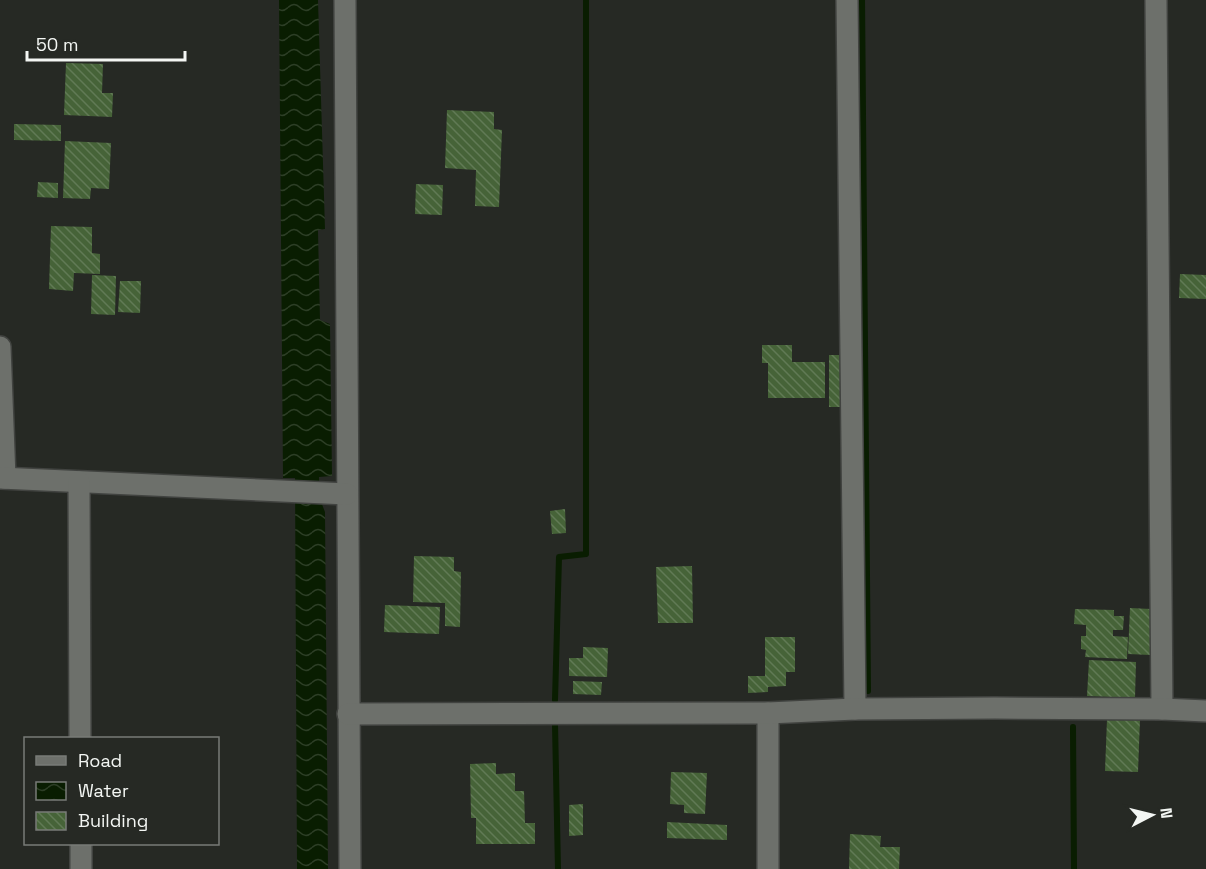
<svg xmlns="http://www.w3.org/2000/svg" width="1206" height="869" font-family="'Space Grotesk',sans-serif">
  <defs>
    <pattern id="water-waves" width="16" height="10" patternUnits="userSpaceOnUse" patternTransform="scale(1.5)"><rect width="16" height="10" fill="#091d01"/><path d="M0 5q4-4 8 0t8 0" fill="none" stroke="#2d3e26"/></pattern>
    <pattern id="building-back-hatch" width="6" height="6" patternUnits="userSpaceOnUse" patternTransform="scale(1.5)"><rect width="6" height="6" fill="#466338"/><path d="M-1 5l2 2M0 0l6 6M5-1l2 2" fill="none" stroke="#617a55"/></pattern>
  </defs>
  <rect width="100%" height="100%" fill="#262924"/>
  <path fill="url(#water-waves)" d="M 279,0 L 318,0 L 325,229 L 318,230 L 320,320 L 330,324 L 332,476 L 319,477 L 320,499 L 325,512 L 328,869 L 297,869 L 295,478 L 283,478 Z"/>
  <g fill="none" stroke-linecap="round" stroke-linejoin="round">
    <g stroke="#091d01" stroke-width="6">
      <path d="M 862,0 L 868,691"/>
      <path d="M 555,700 L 559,557 L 586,554 L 586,0"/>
      <path d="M 555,724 L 558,869"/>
      <path d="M 1073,727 L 1074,869"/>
    </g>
  </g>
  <g fill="url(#building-back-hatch)">
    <path d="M 66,63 L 103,64 L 102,93 L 113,93 L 112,117 L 64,115 Z"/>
    <path d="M 447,110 L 494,112 L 494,129 L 502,130 L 499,207 L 475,206 L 476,170 L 445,168 Z"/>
    <path d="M 14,124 L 61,125 L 61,141 L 14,140 Z"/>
    <path d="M 65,141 L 111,143 L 109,189 L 91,188 L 90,199 L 63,198 Z"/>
    <path d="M 38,182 L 58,183 L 58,198 L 37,197 Z"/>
    <path d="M 416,184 L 443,185 L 442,215 L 415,214 Z"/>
    <path d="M 51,226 L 92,227 L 92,253 L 100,254 L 100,274 L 74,273 L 73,291 L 49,289 Z"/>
    <path d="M 1180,274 L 1206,275 L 1206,299 L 1179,298 Z"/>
    <path d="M 92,275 L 116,276 L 115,315 L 91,314 Z"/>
    <path d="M 120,281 L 141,281 L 140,313 L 118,312 Z"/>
    <path d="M 762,345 L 792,345 L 792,362 L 825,362 L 825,398 L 768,398 L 768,363 L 762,363 Z"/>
    <rect x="829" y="355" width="13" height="52"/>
    <path d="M 565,509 L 566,533 L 552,534 L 550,511 Z"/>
    <path d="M 414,556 L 454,557 L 454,571 L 461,572 L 460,627 L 445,626 L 445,603 L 413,602 Z"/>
    <path d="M 692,566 L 693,623 L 658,623 L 656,567 Z"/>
    <path d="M 385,605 L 440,607 L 439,634 L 384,632 Z"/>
    <path d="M 1130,608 L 1151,609 L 1150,655 L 1128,654 Z"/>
    <path d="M 1075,609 L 1114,610 L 1114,616 L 1124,616 L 1123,630 L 1113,630 L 1113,636 L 1128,637 L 1127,659 L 1085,657 L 1086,650 L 1081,649 L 1081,636 L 1086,636 L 1086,625 L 1074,624 Z"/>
    <path d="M 765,637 L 795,637 L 795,672 L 786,672 L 786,686 L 768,687 L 768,692 L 748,693 L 748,676 L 765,676 Z"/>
    <path d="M 583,647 L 608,648 L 607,677 L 569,676 L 569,658 L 583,658 Z"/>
    <path d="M 1089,660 L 1136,662 L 1135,698 L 1087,696 Z"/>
    <path d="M 573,681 L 602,682 L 601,695 L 573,694 Z"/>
    <path d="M 1107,719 L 1140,720 L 1138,772 L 1105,771 Z"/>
    <path d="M 496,763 L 496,774 L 515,773 L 515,791 L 524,791 L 525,823 L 535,823 L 535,844 L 476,844 L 476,818 L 471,818 L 470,764 Z"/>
    <path d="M 671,772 L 707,773 L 705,814 L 684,813 L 684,805 L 670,804 Z"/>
    <path d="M 583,804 L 583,835 L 569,836 L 569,805 Z"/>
    <path d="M 667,822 L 727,825 L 727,840 L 667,838 Z"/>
    <path d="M 850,834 L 881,836 L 880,847 L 900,847 L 899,869 L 849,869 Z"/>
  </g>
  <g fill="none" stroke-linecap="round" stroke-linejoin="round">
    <defs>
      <g id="minor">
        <path d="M 345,0 L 350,869"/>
        <path d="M 847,0 L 855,709"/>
        <path d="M 1156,0 L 1162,709"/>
        <path d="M 0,347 L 5,478"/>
        <path d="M 0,478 L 347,494"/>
        <path d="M 79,482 L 80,738"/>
        <path d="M 768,713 L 768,869"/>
        <path d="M 348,714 L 768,713 L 855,709 L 995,708 L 1162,709 L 1206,711"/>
        <path d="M 81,844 L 81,869"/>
      </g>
    </defs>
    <use href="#minor" stroke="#414340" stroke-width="24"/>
    <use href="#minor" stroke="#6d706b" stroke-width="21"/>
  </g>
  <rect x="24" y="737" width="195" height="108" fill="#262924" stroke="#787b77" stroke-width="1.5"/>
  <rect x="36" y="756" width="30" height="9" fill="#6d706b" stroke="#787b77" stroke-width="1.5"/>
  <text x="78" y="767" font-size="18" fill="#f3f6f3">Road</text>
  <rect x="36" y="782" width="30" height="18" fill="url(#water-waves)" stroke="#787b77" stroke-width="1.5"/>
  <text x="78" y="797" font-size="18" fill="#f3f6f3">Water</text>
  <rect x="36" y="812" width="30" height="18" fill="url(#building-back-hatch)" stroke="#787b77" stroke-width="1.5"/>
  <text x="78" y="827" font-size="18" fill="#f3f6f3">Building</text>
  <g transform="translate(1152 815) rotate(83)" stroke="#262924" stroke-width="4.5" paint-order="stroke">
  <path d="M0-4.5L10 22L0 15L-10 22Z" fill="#f3f6f3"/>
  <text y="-9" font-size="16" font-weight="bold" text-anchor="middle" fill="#f3f6f3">N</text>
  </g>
  <path d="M27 51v9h158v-9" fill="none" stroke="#f3f6f3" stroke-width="3"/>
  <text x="36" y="51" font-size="18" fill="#f3f6f3" stroke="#262924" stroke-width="4.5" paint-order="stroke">50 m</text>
</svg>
